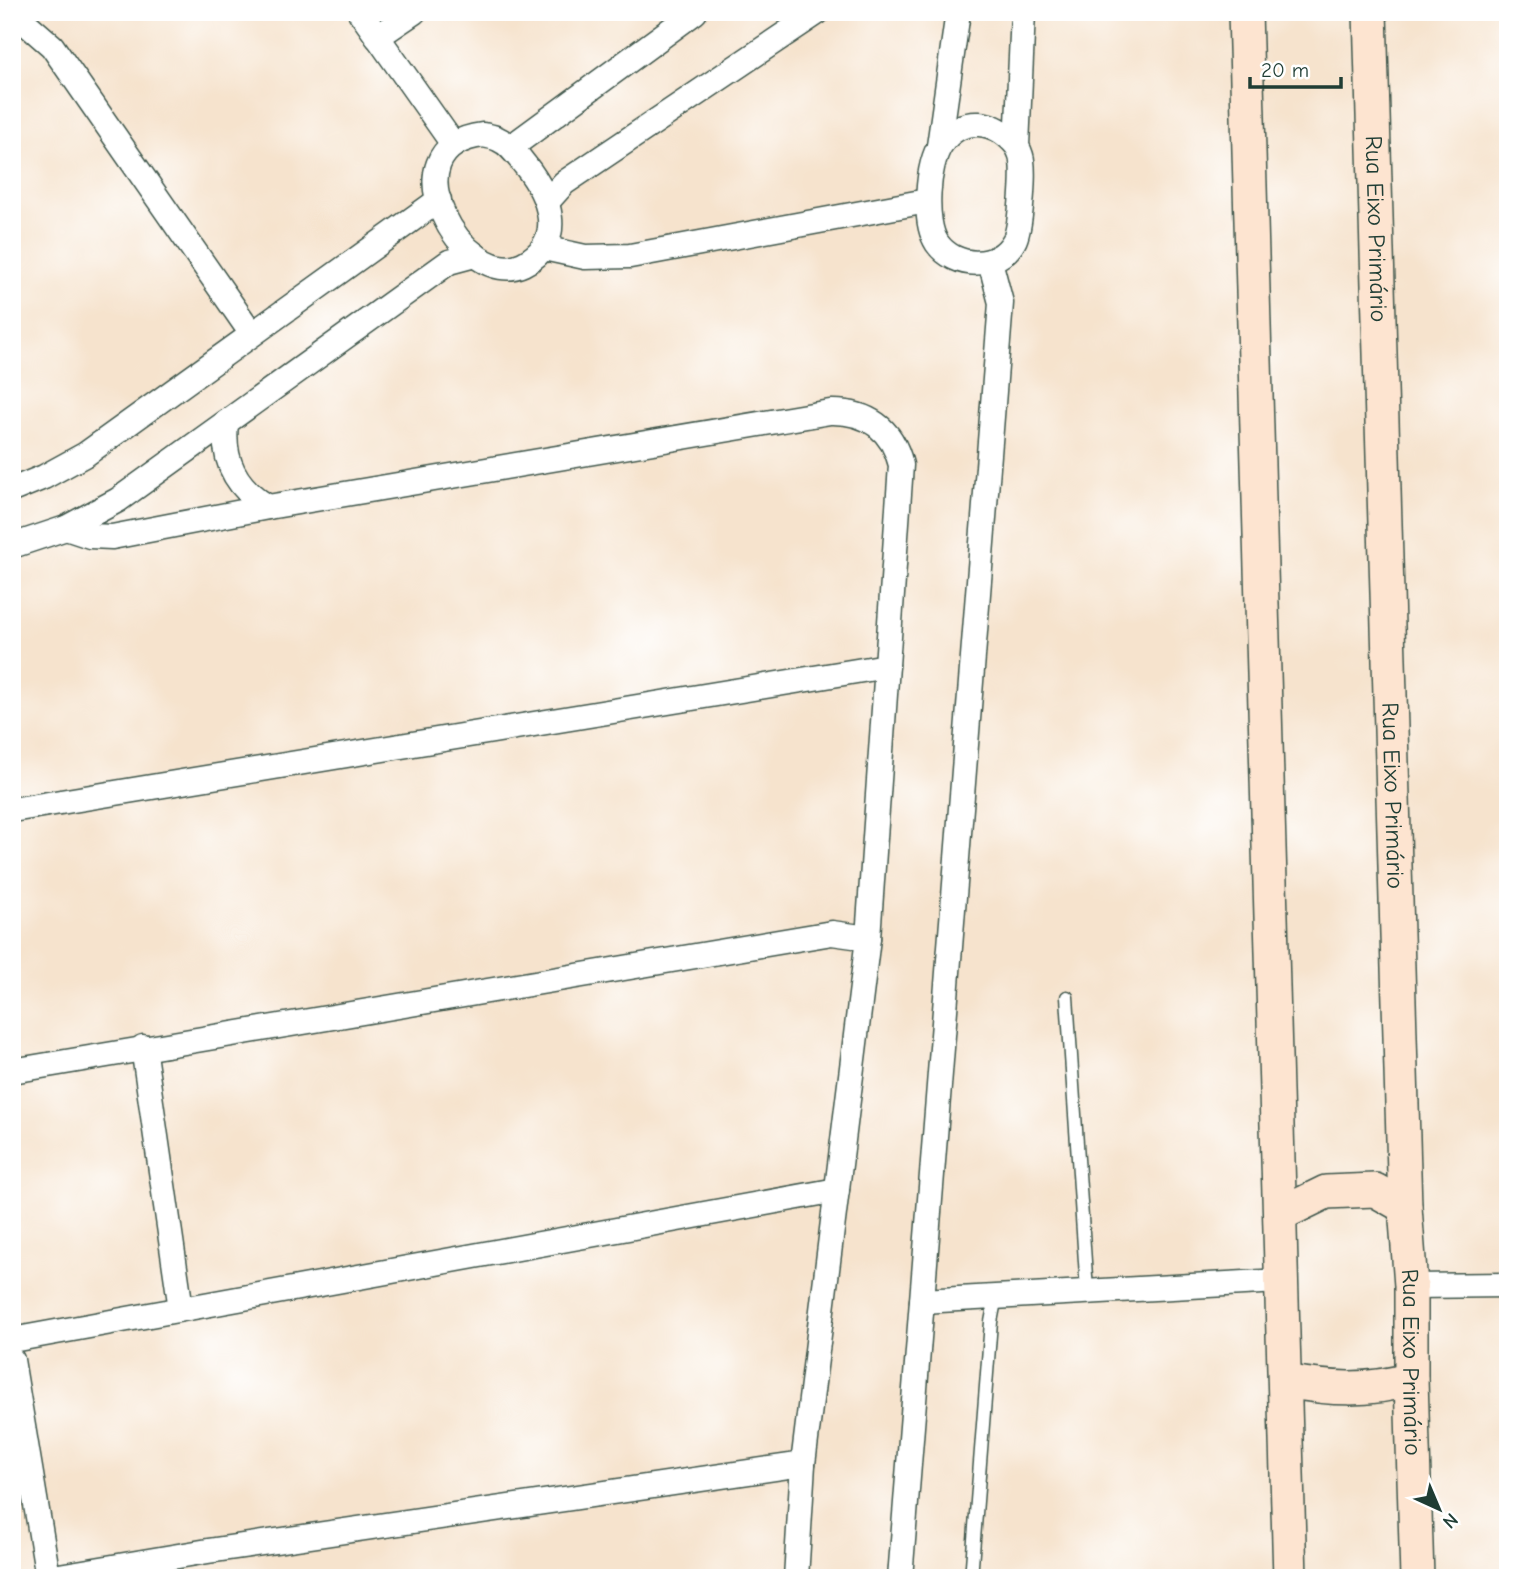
<svg xmlns="http://www.w3.org/2000/svg" width="1520" height="1590" font-family="'Comic Neue',sans-serif">
  <rect width="100%" height="100%" fill="#fff"/>
  <filter id="ink" filterUnits="userSpaceOnUse"><feTurbulence type="fractalNoise" baseFrequency=".0143" numOctaves="2"/><feDisplacementMap in="SourceGraphic" scale="14" xChannelSelector="R" yChannelSelector="G"/><feConvolveMatrix kernelMatrix="1 2 1 2 8 2 1 2 1" color-interpolation-filters="sRGB"/></filter>
  <filter id="wash" filterUnits="userSpaceOnUse"><feTurbulence type="fractalNoise" baseFrequency=".00686" numOctaves="4" result="noise"/><feDisplacementMap in="SourceGraphic" scale="28" xChannelSelector="R" yChannelSelector="G"/><feGaussianBlur stdDeviation="1.57" result="paint"/><feColorMatrix in="noise" values="0 0 0 0 0 0 0 0 0 0 0 0 0 0 0 0 0 1.4 0 .05"/><feComposite in="paint" operator="in"/></filter>
  <g filter="url(#wash)">
    <rect width="100%" height="100%" fill="#f6e3cd"/>
  </g>
  <g filter="url(#ink)">
    <g fill="none" stroke-linecap="round" stroke-linejoin="round">
      <defs>
        <g id="lane">
          <path d="M 1067,997 L 1087,1291"/>
          <path d="M 971,1578 L 991,1322 L 996,1296"/>
        </g>
        <g id="street">
          <path d="M 13,12 L 52,46 L 252,334"/>
          <path d="M 360,12 L 453,144"/>
          <path d="M 377,37 L 414,12"/>
          <path d="M 483,135 C 488,136 494,137 498,139 C 510,144 517,155 525,165 C 549,195 568,242 523,264 C 465,292 382,147 483,135 Z"/>
          <path d="M 939,146 L 958,12"/>
          <path d="M 1017,146 C 996,120 962,114 941,144 C 927,165 923,222 937,243 C 955,269 998,270 1014,241 C 1021,229 1024,175 1022,161 C 1022,156 1019,150 1017,146 L 1023,12"/>
          <path d="M 511,147 L 695,12"/>
          <path d="M 547,202 L 564,183 L 818,12"/>
          <path d="M 544,248 L 585,257 L 630,256 L 927,201"/>
          <path d="M 226,423 C 222,460 235,487 268,507"/>
          <path d="M 12,490 L 44,477 L 86,454 L 439,200"/>
          <path d="M 66,528 L 90,536 L 112,537 L 268,507 L 830,412 C 867,411 892,428 901,465 L 868,938 L 803,1464 L 796,1578"/>
          <path d="M 12,546 L 66,528 L 118,500 L 449,262 L 475,255"/>
          <path d="M 12,810 L 887,666"/>
          <path d="M 143,1047 L 181,1309"/>
          <path d="M 12,1071 L 832,933 L 868,938"/>
          <path d="M 1411,1286 L 1508,1285"/>
          <path d="M 922,1301 L 1281,1281"/>
          <path d="M 12,1340 L 837,1190"/>
          <path d="M 12,1360 L 48,1577"/>
          <path d="M 47,1578 L 208,1551 L 803,1464"/>
          <path d="M 900,1578 L 1001,303 L 990,261"/>
        </g>
        <g id="secondary">
          <path d="M 1245,12 L 1290,1578"/>
          <path id="s1" d="M 1370,12 L 1405,1207 L 1411,1286 L 1411,1379 L 1417,1578"/>
          <path d="M 1281,1214 L 1326,1192 L 1375,1190 L 1405,1207"/>
          <path d="M 1285,1381 C 1329,1389 1368,1392 1411,1379"/>
        </g>
      </defs>
      <use href="#lane" stroke="#3f564b" stroke-width="15"/>
      <use href="#street" stroke="#3f564b" stroke-width="27"/>
      <use href="#secondary" stroke="#3f564b" stroke-width="36"/>
      <use href="#lane" stroke="#fff" stroke-width="12"/>
      <use href="#street" stroke="#fff" stroke-width="24"/>
      <use href="#secondary" stroke="#fde4d0" stroke-width="33"/>
    </g>
  </g>
  <g text-anchor="middle" dominant-baseline="central" stroke-width="6" stroke-linejoin="round" paint-order="stroke">
    <g font-size="24" fill="#1f3d34" stroke="#fff">
      <text stroke="none"><textPath href="#s1" startOffset="217">Rua Eixo Primário</textPath></text>
      <text stroke="none"><textPath href="#s1" startOffset="784">Rua Eixo Primário</textPath></text>
      <text stroke="none"><textPath href="#s1" startOffset="1351">Rua Eixo Primário</textPath></text>
    </g>
  </g>
  <rect width="1520" height="1590" fill="none" stroke="#fff" stroke-width="42"/>
  <g transform="translate(1439 1509) rotate(136)" stroke="#ffffff" stroke-width="5" paint-order="stroke">
  <path d="M0-5L12 26L0 18L-12 26Z" fill="#1f3d34"/>
  <text y="-10" font-size="19" font-weight="bold" text-anchor="middle" fill="#1f3d34">N</text>
  </g>
  <path d="M1250 77v10h91v-10" fill="none" stroke="#1f3d34" stroke-width="3.5"/>
  <text x="1261" y="77" font-size="21" fill="#1f3d34" stroke="#ffffff" stroke-width="5" paint-order="stroke">20 m</text>
</svg>
